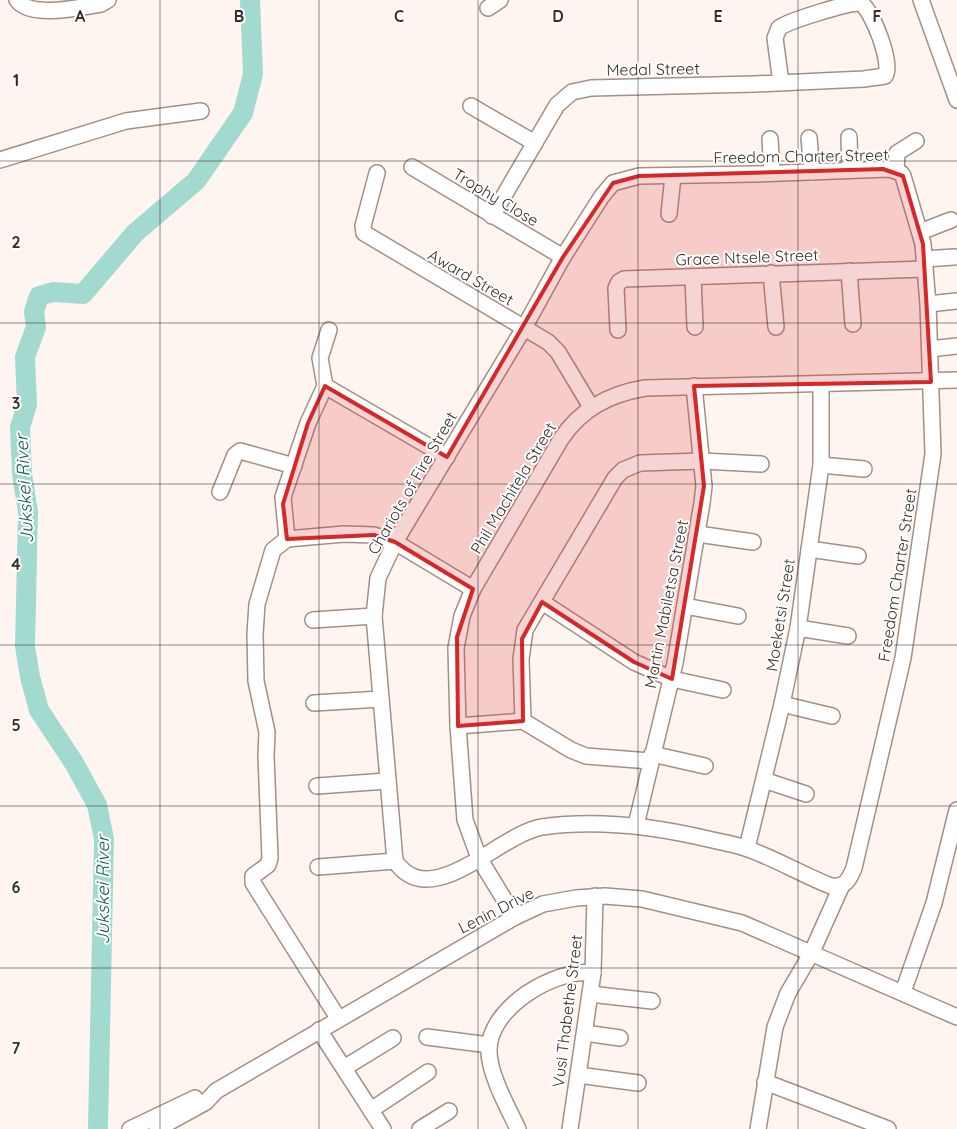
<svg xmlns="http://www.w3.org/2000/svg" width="957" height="1129" font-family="Quicksand,sans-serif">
  <rect width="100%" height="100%" fill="#fff5f0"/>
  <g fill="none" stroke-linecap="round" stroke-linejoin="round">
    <path stroke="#a3dacf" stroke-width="20" d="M 98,1129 L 104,839 L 97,805 L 74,763 L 39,710 L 30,677 L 25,646 L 28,512 L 22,474 L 20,427 L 27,405 L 25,357 L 36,327 L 34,312 L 39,296 L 53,292 L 83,294 L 135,233 L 196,181 L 243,113 L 253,74 L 250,0"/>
    <defs>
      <g id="minor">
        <path d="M 17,0 C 31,19 81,7 101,4 L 108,0"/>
        <path d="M 921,0 L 957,100"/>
        <path d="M 488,8 L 500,0"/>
        <path d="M 471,106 L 535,143"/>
        <path d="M 849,137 L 850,170"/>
        <path d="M 809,138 L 812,172"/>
        <path d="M 770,139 L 772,173"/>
        <path d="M 0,160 L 126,121 L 201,111"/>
        <path d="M 412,167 L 563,257"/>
        <path d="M 889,169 L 901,173 L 903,176 L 923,244 L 928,304 L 933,454 L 903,658 L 854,868 C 849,880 845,888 831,886 C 803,875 776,859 748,849 C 735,844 721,842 708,839 C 653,826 598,819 542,827 C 499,834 431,914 395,861 L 374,616 L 378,578 L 395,542 L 524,328 L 563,257 L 602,196 L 613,183 L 639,176 L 754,174 Z"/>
        <path d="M 896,170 L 897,153 L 916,141"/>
        <path d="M 377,173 L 363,226 L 364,233 L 548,342 L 558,352 L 591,407"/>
        <path d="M 669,214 L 673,176"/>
        <path d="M 492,216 L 557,105 L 572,92 L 591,88 L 755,84 L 864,79 L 885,76 C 893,64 873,12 861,3 C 849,2 788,21 779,28 L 775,38 L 781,83"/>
        <path d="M 920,232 L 951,220"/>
        <path d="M 924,259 L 954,257"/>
        <path d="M 849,271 L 853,324"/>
        <path d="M 771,273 L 776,327"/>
        <path d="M 693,277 L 695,327"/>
        <path d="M 928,304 L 957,301"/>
        <path d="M 618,330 L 616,288 L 619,282 L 624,279 L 925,269"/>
        <path d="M 930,349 L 957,346"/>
        <path d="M 325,386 L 447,457"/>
        <path d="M 821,465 L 864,469"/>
        <path d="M 220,492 L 235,455 L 240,451 L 294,466"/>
        <path d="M 698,534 L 753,542"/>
        <path d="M 287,539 L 283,497 L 308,423 L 325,386 L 320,358 L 329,330"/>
        <path d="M 809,549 L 858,556"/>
        <path d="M 542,602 L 634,662 L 672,679 L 723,690"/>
        <path d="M 685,606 L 738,616"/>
        <path d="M 313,620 L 374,616"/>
        <path d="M 798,628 L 848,636"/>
        <path d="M 314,703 L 381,699"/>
        <path d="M 782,704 L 832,716"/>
        <path d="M 523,721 L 521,659 L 525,630 L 615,478 L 623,470 L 640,463 L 702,461 L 761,464"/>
        <path d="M 458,726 L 523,721 L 571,750 L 586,756 L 650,761"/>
        <path d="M 652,754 L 705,766"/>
        <path d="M 764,780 L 806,794"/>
        <path d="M 317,786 L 387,781"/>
        <path d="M 636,825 L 675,663 L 702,503 L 704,486 L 694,386"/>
        <path d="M 747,848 L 782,704 L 798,628 L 821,465 L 821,384"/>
        <path d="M 318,867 L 395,861"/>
        <path d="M 515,917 L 479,858 L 465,820 L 458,726 L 456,648 L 462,616 L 473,589 L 561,439 C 581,409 609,394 645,388 L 957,380"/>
        <path d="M 903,992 L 934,903 L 957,810"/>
        <path d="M 590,994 L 652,1001"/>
        <path d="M 338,1018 L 253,883 L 253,876 L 268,865 L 270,858 L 266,756 L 267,732 L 256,681 L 255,634 L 257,604 L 273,550 L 287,539 L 344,534 L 374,535 L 395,542 L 473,589"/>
        <path d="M 319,1030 L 383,1129"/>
        <path d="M 585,1033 L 620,1038"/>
        <path d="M 427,1037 L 489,1045"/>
        <path d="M 344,1068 L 393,1038"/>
        <path d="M 578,1075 L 638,1083"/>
        <path d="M 765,1082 L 888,1129"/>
        <path d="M 371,1110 L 428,1072"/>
        <path d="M 130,1129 L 195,1098"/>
        <path d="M 157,1129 L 206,1102 L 216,1091 L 515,917 L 543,904 L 576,898 L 605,896 L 642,899 L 742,923 L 957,1017"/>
        <path d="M 420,1129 L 449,1111"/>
        <path d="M 518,1129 C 508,1108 489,1074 489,1051 C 488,1008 555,968 593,973"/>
        <path d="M 570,1129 L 593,973 L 595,896"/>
        <path d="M 758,1129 L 775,1027 L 788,993 L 811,954 L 841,887"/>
      </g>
    </defs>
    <use href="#minor" stroke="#a58f84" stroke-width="18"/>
    <use href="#minor" stroke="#fff" stroke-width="15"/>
  </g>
  <path fill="#d62828" fill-opacity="0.2" stroke="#d62828" stroke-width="4" stroke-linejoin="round" d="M 883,169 L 903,176 L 923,244 L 931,382 L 694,386 L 704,486 L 672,679 L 634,662 L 542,602 L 522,639 L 523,721 L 458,726 L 457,637 L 473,589 L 395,542 L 374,535 L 287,539 L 283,504 L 308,423 L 325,386 L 447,457 L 563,257 L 613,183 L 639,176 Z"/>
  <path fill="none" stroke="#372e29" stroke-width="1" stroke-opacity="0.55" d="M 160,0 L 160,1129M 319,0 L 319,1129M 478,0 L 478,1129M 638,0 L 638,1129M 798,0 L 798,1129M 0,161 L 957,161M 0,323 L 957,323M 0,484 L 957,484M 0,645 L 957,645M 0,806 L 957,806M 0,968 L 957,968"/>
  <g text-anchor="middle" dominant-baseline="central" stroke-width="4" stroke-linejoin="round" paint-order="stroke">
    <g font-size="16" fill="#372e29" stroke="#fff">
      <text transform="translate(653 69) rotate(-1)">Medal Street</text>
      <text transform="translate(801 156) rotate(-1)">Freedom Charter Street</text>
      <text transform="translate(496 197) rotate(31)">Trophy Close</text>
      <text transform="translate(747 257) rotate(-2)">Grace Ntsele Street</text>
      <text transform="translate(471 277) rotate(30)">Award Street</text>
      <text transform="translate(412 483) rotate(-60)">Chariots of Fire Street</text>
      <text transform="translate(513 488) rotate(-59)">Phil Machitela Street</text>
      <text transform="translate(897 575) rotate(-81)">Freedom Charter Street</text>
      <text transform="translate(666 604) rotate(-79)">Martin Mabiletsa Street</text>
      <text transform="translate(780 615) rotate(-81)">Moeketsi Street</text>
      <text transform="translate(496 910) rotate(-27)">Lenin Drive</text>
      <text transform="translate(567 1011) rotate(-83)">Vusi Thabethe Street</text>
    </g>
    <g font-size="18" font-style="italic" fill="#155e53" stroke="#fff">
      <text transform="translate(24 489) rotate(-93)">Jukskei River</text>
      <text transform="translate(102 890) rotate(-90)">Jukskei River</text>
    </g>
  </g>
  <g font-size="16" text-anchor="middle" font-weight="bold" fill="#372e29" stroke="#fff" stroke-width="4" stroke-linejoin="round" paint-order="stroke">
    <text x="80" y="22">A</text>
    <text x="239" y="22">B</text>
    <text x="399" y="22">C</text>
    <text x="558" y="22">D</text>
    <text x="718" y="22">E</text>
    <text x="877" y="22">F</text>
    <text x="16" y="86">1</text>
    <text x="16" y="248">2</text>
    <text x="16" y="409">3</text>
    <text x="16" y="570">4</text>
    <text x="16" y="731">5</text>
    <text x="16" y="893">6</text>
    <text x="16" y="1054">7</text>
  </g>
</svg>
